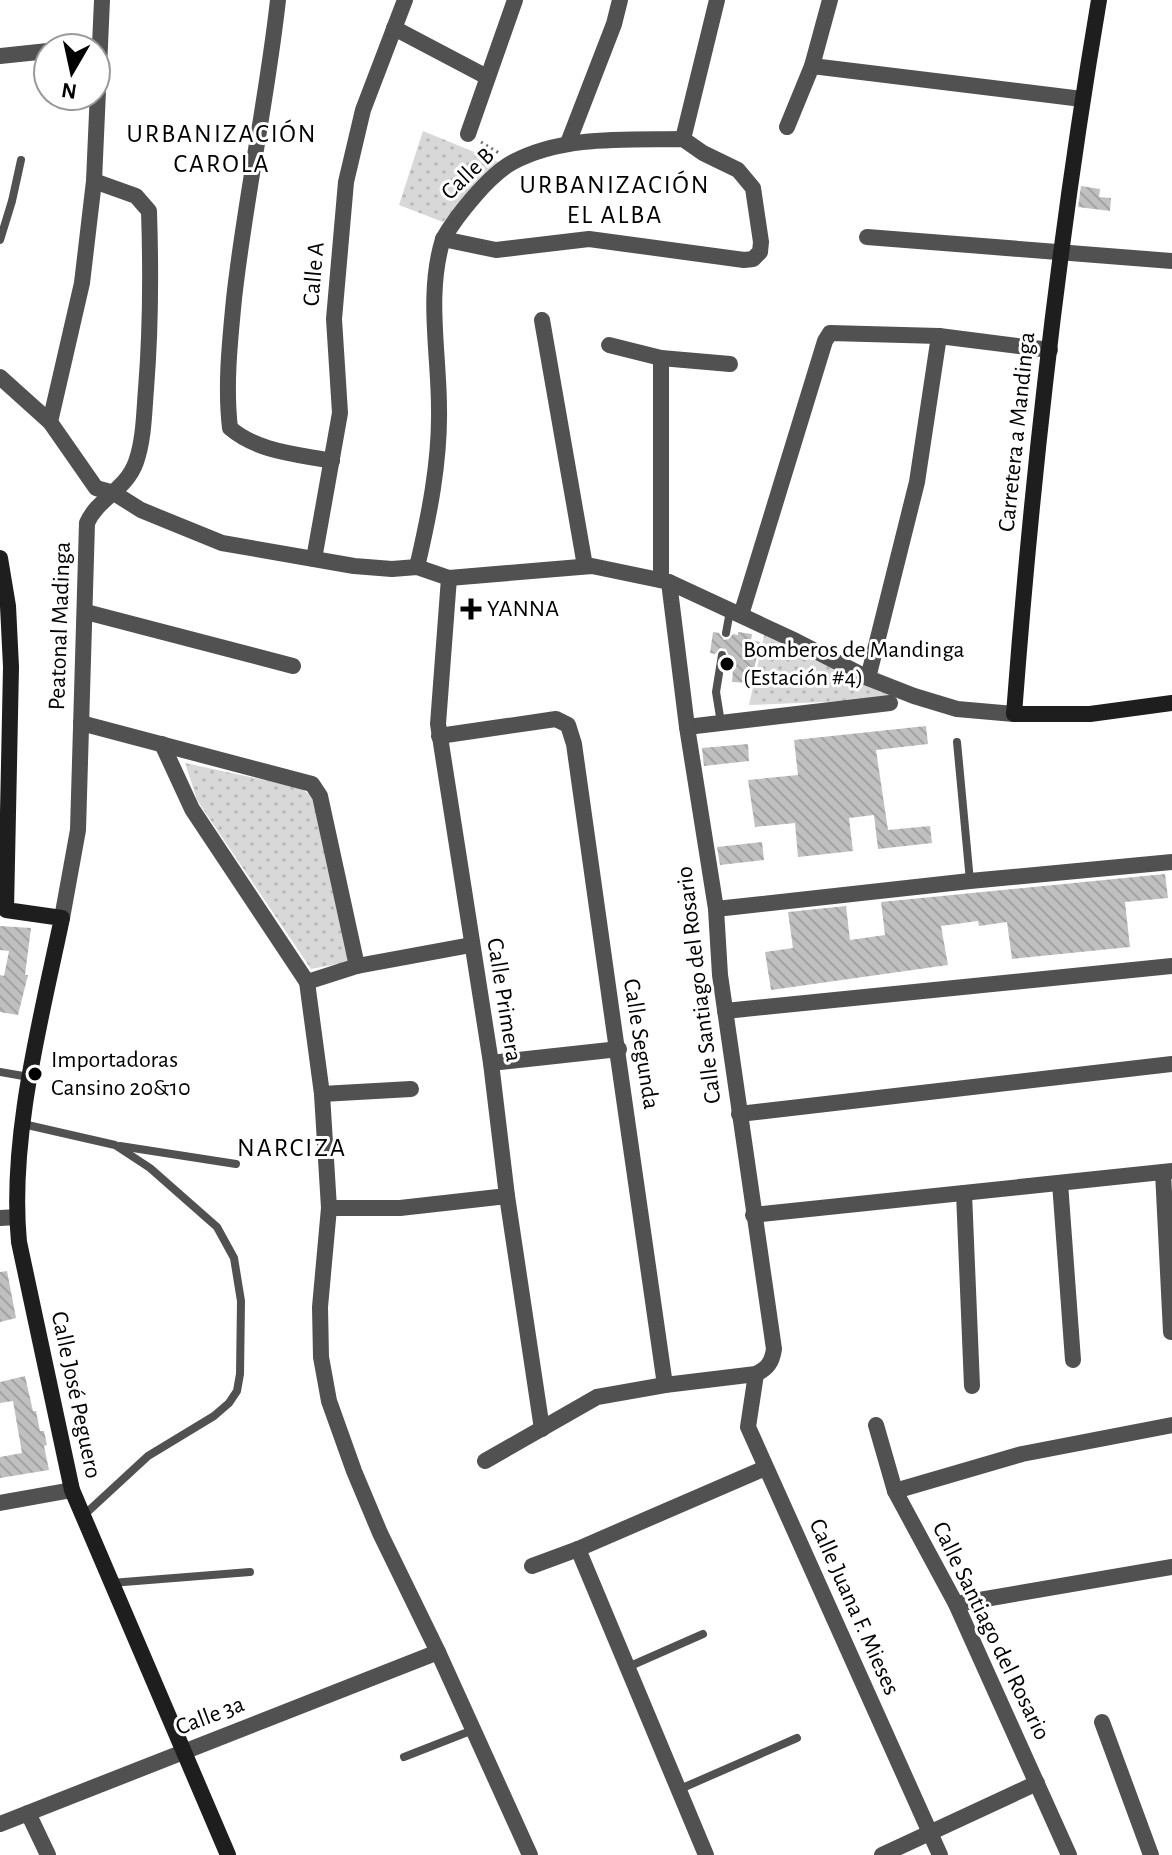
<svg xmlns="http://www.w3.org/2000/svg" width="1172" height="1855" font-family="'Alegreya Sans',sans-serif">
  <defs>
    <pattern id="park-dots" width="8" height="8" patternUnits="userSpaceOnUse" patternTransform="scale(2)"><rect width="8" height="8" fill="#d8d8d8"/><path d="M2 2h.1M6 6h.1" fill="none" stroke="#b8b8b8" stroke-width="1.8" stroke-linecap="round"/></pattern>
    <pattern id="building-back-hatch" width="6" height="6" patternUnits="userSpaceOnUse" patternTransform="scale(2)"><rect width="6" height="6" fill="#c0c0c0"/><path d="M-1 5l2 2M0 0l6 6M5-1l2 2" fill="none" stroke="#a3a3a3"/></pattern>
  </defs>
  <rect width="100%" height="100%" fill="#fff"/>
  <g fill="url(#park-dots)">
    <path d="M 423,131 L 501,163 L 443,222 L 399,205 Z"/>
    <path d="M 765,631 L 897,699 L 749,705 Z"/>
    <path d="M 185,763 L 301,788 L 315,799 L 349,962 L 311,969 L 197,800 Z"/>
  </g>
  <g fill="url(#building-back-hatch)">
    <path d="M 1081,186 L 1100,189 L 1099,197 L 1111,198 L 1110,211 L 1078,207 Z"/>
    <path d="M 713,632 L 719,633 L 724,640 L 729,639 L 733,634 L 738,635 L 738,632 L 752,634 L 751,640 L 760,642 L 751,683 L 732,682 L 734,657 L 729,656 L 726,649 L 720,648 L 715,654 L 710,653 Z"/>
    <path d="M 926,726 L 928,744 L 876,750 L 888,830 L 930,826 L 932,843 L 878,849 L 874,815 L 849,818 L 853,851 L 798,857 L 795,823 L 755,827 L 748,780 L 798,775 L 794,740 Z"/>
    <path d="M 748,744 L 749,761 L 704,766 L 702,748 Z"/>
    <path d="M 762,842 L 764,860 L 720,865 L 717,847 Z"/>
    <path d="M 1165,874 L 1168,898 L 1125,902 L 1130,947 L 1012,959 L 1007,922 L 979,926 L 978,921 L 941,926 L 948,965 L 771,990 L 765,952 L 793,948 L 788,912 L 846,906 L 850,940 L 885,935 L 881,902 Z"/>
    <path d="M 0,926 L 31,928 L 25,975 L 28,975 L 18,1015 L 0,1012 L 0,975 L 4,976 L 9,951 L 0,950 Z"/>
    <path d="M 7,1271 L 16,1318 L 0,1322 L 0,1272 Z"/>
    <path d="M 25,1376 L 33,1411 L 36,1411 L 40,1431 L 44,1431 L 47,1445 L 44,1446 L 49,1470 L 0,1478 L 0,1457 L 22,1453 L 13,1401 L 0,1403 L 0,1382 Z"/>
  </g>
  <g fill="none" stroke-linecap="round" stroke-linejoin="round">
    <path stroke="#737373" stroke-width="3" stroke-dasharray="2 4" stroke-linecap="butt" d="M 481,142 L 499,153"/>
    <g stroke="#515151" stroke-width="8">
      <path d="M 0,240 L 12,201 L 21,160"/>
      <path d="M 726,633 L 730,611"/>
      <path d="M 721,723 L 716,692 L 722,655"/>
      <path d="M 957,742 L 970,881"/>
      <path d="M 0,1072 L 29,1077"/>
      <path d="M 23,1124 L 115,1145 L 150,1168 L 217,1227 L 234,1258 L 241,1301 L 240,1374 L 237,1391 L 229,1403 L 214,1416 L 148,1456 L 83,1516"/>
      <path d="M 120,1146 L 236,1164"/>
      <path d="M 111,1583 L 250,1572"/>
      <path d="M 628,1667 L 703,1634"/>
      <path d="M 404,1757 L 473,1730"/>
      <path d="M 680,1789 L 797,1738"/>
    </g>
    <g stroke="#515151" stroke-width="16">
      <path d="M 278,0 C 267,100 245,199 234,299 C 230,341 225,385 230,428 C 258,452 297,454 332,461"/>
      <path d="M 394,28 L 487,77"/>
      <path d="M 80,48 L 100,46"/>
      <path d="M 0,56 L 48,51"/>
      <path d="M 812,66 L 1082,99"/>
      <path d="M 787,127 L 812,66 L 830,0"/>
      <path d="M 468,134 L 515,0"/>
      <path d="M 683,139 L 703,153 L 738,170 L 753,188 L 761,242 L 760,252 L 753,259 L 744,260 L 589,239 L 496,250 L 443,239 C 457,215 489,175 513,162 C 564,135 627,140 683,139 Z"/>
      <path d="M 683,139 L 717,0"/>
      <path d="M 568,143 L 614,24 L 620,0"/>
      <path d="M 867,237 L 1172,261"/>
      <path d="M 542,320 L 585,566"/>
      <path d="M 609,345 L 661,358 L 730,364"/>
      <path d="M 0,377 L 50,422 L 96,488 L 114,493 L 141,510 L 222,543 L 354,566 L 392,569 L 417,567 L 449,578 L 592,566 L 669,582 L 796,641 L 868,678 L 914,696 L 957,709 L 1014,714"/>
      <path d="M 50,422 L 82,283 L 94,181 L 102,0"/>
      <path d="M 314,559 L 340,413 L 334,319 L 346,182 L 363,110 L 405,0"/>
      <path d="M 417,567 C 429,516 440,462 439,409 C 439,353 426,294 443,239"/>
      <path d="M 449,578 L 438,724 L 491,1063 L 507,1196 L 542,1429"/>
      <path d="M 661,580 L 661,358"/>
      <path d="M 86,612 L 293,666"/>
      <path d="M 741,615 L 825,341 L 830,333 L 939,336 L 1050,350"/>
      <path d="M 868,678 L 917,482 L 939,336"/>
      <path d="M 81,723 L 312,784 L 320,796 L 357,966"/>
      <path d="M 687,727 L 890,703"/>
      <path d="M 439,736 L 556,719 L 568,725 L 574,744 C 603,958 635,1171 665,1385"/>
      <path d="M 162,744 L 192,809 L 307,982 L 322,1094 L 329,1208 L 320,1307 L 321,1357 L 329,1401 L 354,1471 L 380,1533 L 438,1652 L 530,1855"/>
      <path d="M 716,909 L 970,881 L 1172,862"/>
      <path d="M 62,918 L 78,830 L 87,523 C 98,498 126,490 136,462 C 144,439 144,413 146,389 C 151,327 151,272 149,211 L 136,196 L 94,181"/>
      <path d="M 307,982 L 357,966 L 471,945"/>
      <path d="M 725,1011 L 1172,966"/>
      <path d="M 491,1063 L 619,1049"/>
      <path d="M 322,1094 L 411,1089"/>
      <path d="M 739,1114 L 1172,1064"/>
      <path d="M 1163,1172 L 1171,1332"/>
      <path d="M 1060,1183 L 1073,1360"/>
      <path d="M 964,1193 L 972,1386"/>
      <path d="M 329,1208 L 400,1208 L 507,1196"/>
      <path d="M 753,1215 L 1172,1171"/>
      <path d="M 0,1218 L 17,1217"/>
      <path d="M 756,1374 L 748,1427 L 940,1855"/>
      <path d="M 876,1425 L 895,1491 L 956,1604 L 1069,1855"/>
      <path d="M 485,1461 L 597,1397 L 665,1385 L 756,1374 C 768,1368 772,1362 774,1349 L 720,975 L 716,909 L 687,727 L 669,582"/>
      <path d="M 895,1491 L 1022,1454 L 1172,1425"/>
      <path d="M 0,1503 L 72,1490"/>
      <path d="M 578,1549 L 706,1855"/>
      <path d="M 532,1566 L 578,1549 L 765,1468"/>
      <path d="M 956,1604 L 1172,1567"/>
      <path d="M 1102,1722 L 1151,1855"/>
      <path d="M 28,1813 L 48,1855"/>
      <path d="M 0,1824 L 438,1652"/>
      <path d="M 882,1855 L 1037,1783"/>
    </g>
    <g stroke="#1e1e1e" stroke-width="16">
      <path d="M 1099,0 C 1059,236 1032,475 1014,714 L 1090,714 L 1172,703"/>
      <path d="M 0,558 L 8,606 L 11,667 L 6,910 L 62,918 C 41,1019 9,1139 19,1242 L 72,1490 L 228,1855"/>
    </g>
  </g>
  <g fill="#000" stroke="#fff" stroke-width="3">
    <path d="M467 597h8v8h8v8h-8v8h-8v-8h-8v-8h8z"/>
    <circle cx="727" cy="664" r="8"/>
    <circle cx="35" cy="1074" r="8"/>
  </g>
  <g text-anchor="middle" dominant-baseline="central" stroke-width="6" stroke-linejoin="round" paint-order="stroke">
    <g font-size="24" fill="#000" stroke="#fff">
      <text transform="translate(468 174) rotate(-44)">Calle B</text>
      <text transform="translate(314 274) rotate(-85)">Calle A</text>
      <text transform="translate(1017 432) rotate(-84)">Carretera a Mandinga</text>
      <text transform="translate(60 626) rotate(-88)">Peatonal Madinga</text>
      <text transform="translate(699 985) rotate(-97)">Calle Santiago del Rosario</text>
      <text transform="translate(504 1000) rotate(81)">Calle Primera</text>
      <text transform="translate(641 1044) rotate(81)">Calle Segunda</text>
      <text transform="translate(76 1395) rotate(78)">Calle José Peguero</text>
      <text transform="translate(854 1607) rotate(66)">Calle Juana F. Mieses</text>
      <text transform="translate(991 1631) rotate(64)">Calle Santiago del Rosario</text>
      <text transform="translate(210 1716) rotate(-21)">Calle 3a</text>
    </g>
    <g font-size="24" fill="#000" stroke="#fff" text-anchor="start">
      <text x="487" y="609">YANNA</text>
      <text x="743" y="650">Bomberos de Mandinga<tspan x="743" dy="28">(Estación #4)</tspan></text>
      <text x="51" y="1060">Importadoras<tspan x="51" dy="28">Cansino 20&amp;10</tspan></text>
    </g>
    <g font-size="26" letter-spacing="2" fill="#000" stroke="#fff">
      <text x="222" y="134">URBANIZACIÓN<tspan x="222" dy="30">CAROLA</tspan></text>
      <text x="615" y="185">URBANIZACIÓN<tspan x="615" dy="30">EL ALBA</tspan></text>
      <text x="292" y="1148">NARCIZA</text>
    </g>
  </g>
  <g transform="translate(72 72) rotate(189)"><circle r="38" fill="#ffffff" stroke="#999999" stroke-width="2"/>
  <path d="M0-6L14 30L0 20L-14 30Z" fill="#000000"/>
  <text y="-12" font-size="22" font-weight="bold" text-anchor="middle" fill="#000000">N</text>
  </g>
</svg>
